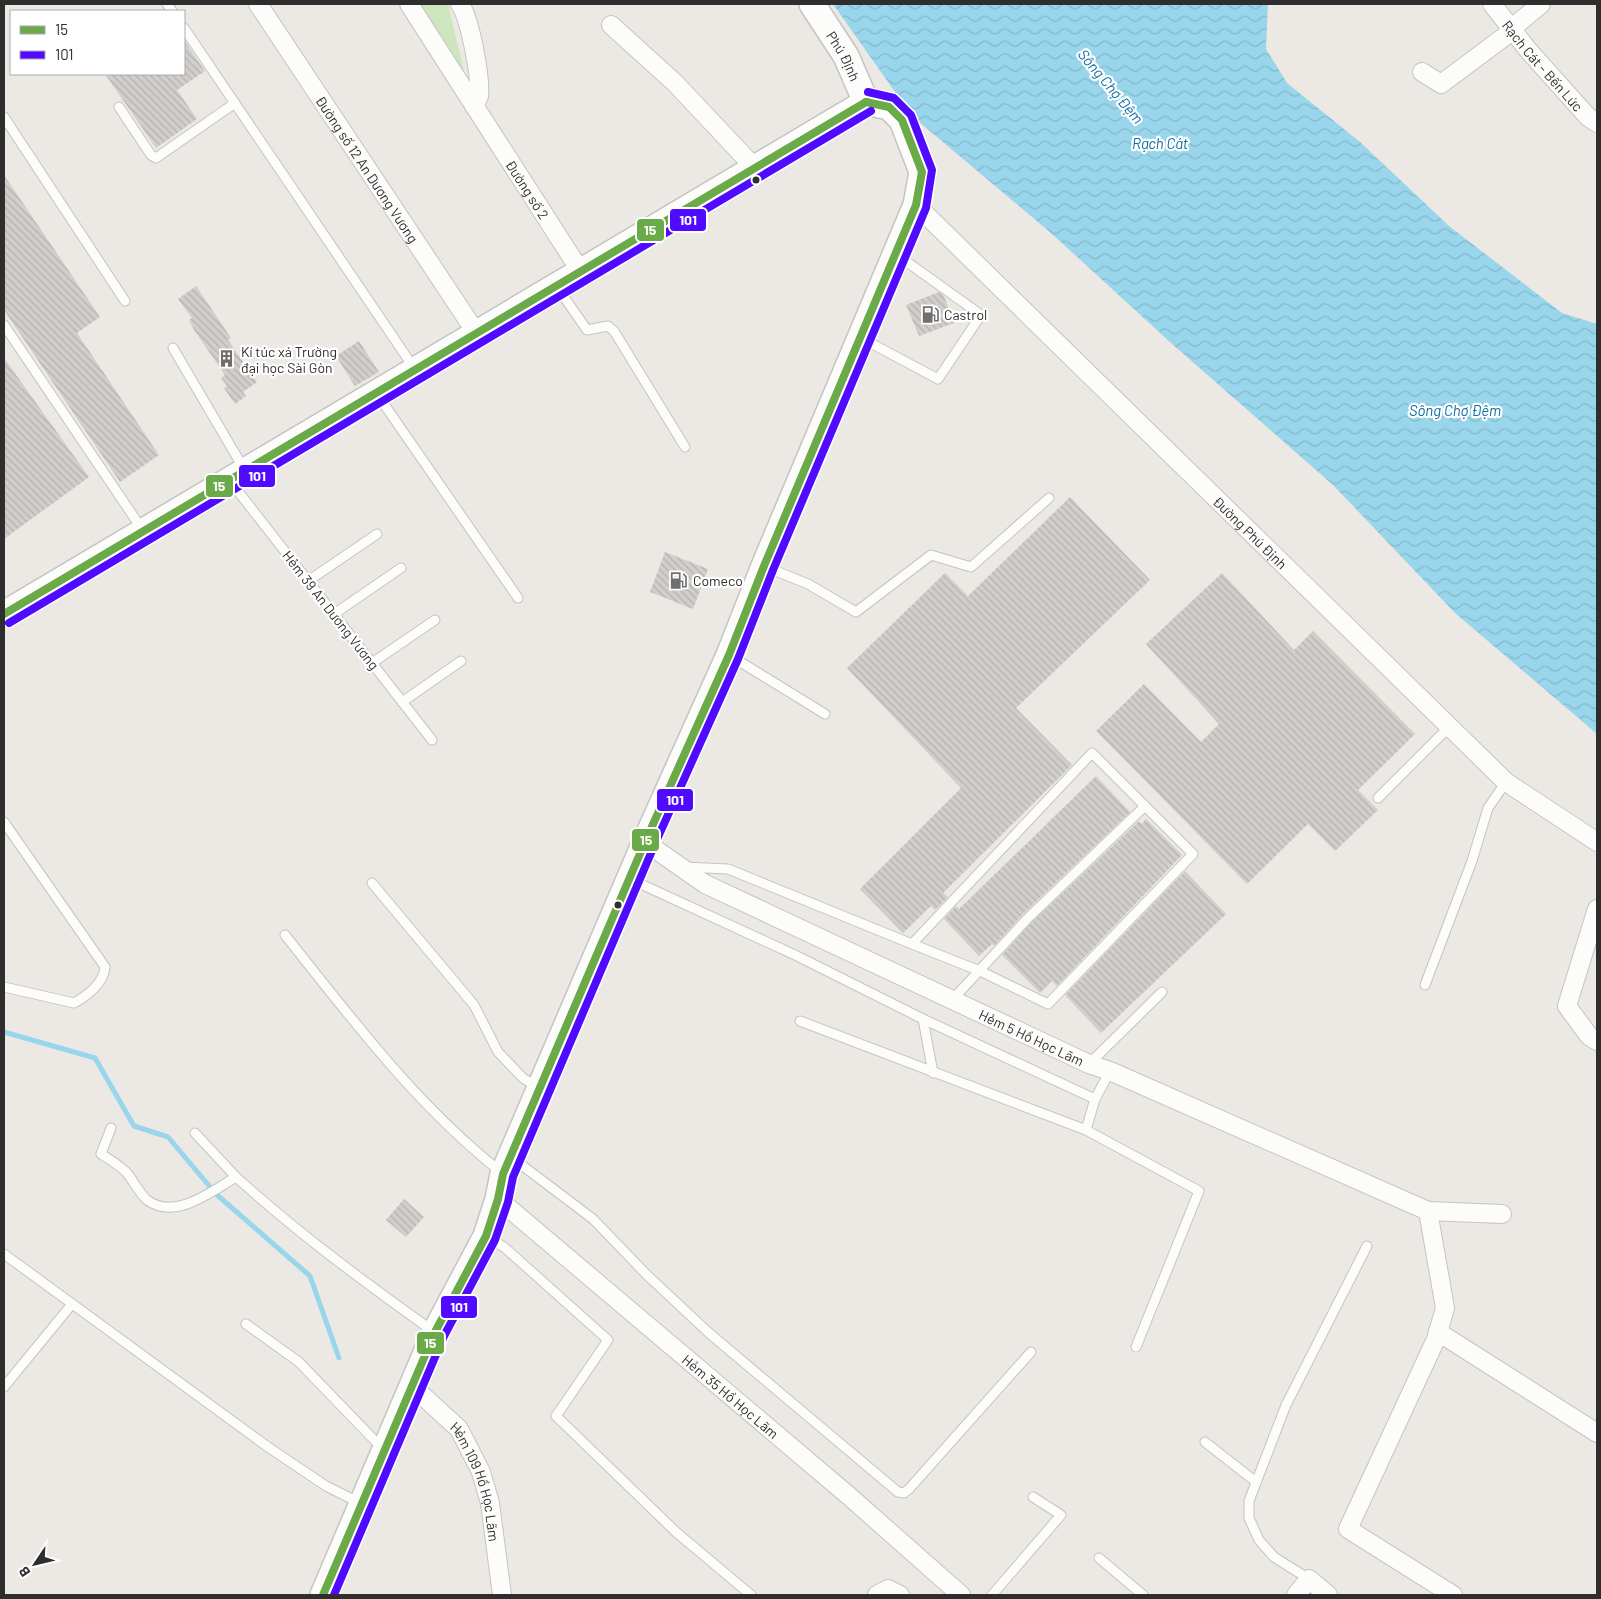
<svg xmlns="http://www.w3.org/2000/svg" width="1601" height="1599" font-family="Barlow,sans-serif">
  <defs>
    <pattern id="water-waves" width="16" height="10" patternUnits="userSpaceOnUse" patternTransform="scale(1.25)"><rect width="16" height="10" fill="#99d6ec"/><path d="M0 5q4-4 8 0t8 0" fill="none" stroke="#84b8cb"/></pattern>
    <pattern id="building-back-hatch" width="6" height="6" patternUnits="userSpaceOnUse" patternTransform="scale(1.25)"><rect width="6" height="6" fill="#d1cecb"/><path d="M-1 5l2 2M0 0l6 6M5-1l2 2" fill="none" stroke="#b4b1af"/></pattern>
  </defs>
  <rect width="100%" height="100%" fill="#ece8e4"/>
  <path fill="#cee6be" d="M 416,4 L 448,4 L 464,71 L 461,72 Z"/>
  <path fill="url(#water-waves)" d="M 833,4 L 1268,4 L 1266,49 L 1287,83 L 1360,142 L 1449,226 L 1562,313 L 1597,324 L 1597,734 L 1455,613 L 1333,485 L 1171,343 L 1051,233 L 912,116 Z"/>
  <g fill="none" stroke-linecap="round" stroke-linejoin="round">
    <path stroke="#99d6ec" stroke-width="5" d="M 4,1032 L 95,1058 L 134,1126 L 168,1137 L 216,1194 L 310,1276 L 339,1358"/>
  </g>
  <g fill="url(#building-back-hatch)">
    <path d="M 184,40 L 205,71 L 177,90 L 197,119 L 156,148 L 105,74 L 184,74 Z"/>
    <path d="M 4,175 L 100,317 L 77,333 L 159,455 L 120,482 L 4,310 Z"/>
    <path d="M 196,286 L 231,338 L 228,340 L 257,382 L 243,392 L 246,396 L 235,404 L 224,388 L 227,386 L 221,378 L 225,375 L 194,330 L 189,320 L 192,318 L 178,299 Z"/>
    <path d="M 939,292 L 944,296 L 954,323 L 919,336 L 906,305 Z"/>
    <path d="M 359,341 L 379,372 L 355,386 L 336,356 Z"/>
    <path d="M 4,358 L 89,477 L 4,539 Z"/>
    <path d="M 1070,497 L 1150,580 L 1016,708 L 1072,765 L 943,893 L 948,897 L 935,910 L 931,906 L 903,933 L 860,889 L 961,788 L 847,668 L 945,573 L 968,596 Z"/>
    <path d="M 665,552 L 708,569 L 693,609 L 650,592 Z"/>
    <path d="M 1222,573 L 1294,650 L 1313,631 L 1415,734 L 1358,790 L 1378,810 L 1335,851 L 1308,824 L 1247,884 L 1096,731 L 1144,684 L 1201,742 L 1219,724 L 1146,644 Z"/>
    <path d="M 1096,776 L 1130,812 L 1024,913 L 994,946 L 992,944 L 979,956 L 944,919 L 956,906 L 959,909 Z"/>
    <path d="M 1146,819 L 1182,855 L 1057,986 L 1052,981 L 1040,993 L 1002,955 L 1032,922 L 1139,821 L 1142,824 Z"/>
    <path d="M 1185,871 L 1226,914 L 1101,1033 L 1065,995 Z"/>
    <path d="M 404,1199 L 424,1217 L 406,1237 L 386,1220 Z"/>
  </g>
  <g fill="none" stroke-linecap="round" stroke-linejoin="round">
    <defs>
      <g id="lane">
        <path d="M 167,4 L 172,11"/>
        <path d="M 184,28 L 414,368"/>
        <path d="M 119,107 L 151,155 L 156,158 L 235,103"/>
        <path d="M 4,117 L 125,301"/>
        <path d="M 557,287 L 587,330 L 608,326 L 614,331 L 685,447"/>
        <path d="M 4,325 L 142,529"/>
        <path d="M 863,339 L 938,379 L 981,315 L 896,254"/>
        <path d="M 173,348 L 244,469"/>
        <path d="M 377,394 L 518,598"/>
        <path d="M 230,481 L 432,740"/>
        <path d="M 766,567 L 808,584 L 856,612 L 931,555 L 971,567 L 1049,498"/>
        <path d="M 308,581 L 377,534"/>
        <path d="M 334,614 L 401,568"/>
        <path d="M 729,655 L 825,714"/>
        <path d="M 372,663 L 435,620"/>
        <path d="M 402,702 L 461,661"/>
        <path d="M 1092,753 L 1193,854 L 1048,1004 L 980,971 L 912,944 Z"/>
        <path d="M 1378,798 L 1449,727"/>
        <path d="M 4,822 L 105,967 C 104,983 87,996 74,1003 L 4,987"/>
        <path d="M 684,867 L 728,869 L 912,944"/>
        <path d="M 630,879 L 795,955 L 923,1019 L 1095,1099"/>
        <path d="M 372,883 L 474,1005 L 498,1052 L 523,1078 L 539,1088"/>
        <path d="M 285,935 C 352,1019 416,1105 501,1172"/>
        <path d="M 1425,985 L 1472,861 L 1488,808 L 1506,782"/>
        <path d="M 952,1000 L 1028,918 L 1145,806"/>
        <path d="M 923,1019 L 933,1073"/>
        <path d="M 800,1021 L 1086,1130"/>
        <path d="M 1089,1064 L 1162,992"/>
        <path d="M 1110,1071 L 1095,1099 L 1086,1130 L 1199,1191 L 1136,1347"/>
        <path d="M 111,1128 L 101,1154 C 109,1159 119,1165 126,1172 C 134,1181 138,1192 147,1200 C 175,1221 212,1191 236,1177 C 298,1233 364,1282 433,1331"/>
        <path d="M 195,1133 L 236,1177"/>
        <path d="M 511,1157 L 593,1219 L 647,1275 L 709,1333 L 898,1492 L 904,1493 L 909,1489 L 1031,1352"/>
        <path d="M 487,1237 L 504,1247 L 608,1340 L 556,1416 L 676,1532 L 751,1595"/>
        <path d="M 4,1254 L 268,1447 L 326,1486 L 360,1503"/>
        <path d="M 246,1324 L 299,1362 L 382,1448"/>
        <path d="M 4,1387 L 72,1304"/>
        <path d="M 1205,1442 L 1256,1482"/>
        <path d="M 1099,1558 L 1143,1595"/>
        <path d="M 1309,1579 L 1274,1557 L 1259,1540 L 1249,1518 L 1249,1501 L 1286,1405 L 1367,1246"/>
        <path d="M 992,1595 L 1061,1515 L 1033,1497"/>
      </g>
      <g id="street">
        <path id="s1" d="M 258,4 L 477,334"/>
        <path id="s2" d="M 409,4 L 581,272"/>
        <path d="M 460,4 C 470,19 481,77 479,96 C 478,99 476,103 474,106"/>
        <path id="s3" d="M 1492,4 L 1528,50 L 1588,117 L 1597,123"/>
        <path d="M 611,25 L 675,83 L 755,168"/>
        <path d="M 1511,29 L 1541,4"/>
        <path d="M 1422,72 L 1441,84 L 1512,31"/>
        <path id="s4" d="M 916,205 L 1506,782 L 1597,842"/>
        <path id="s5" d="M 645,842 L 705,884 L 1089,1064 L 1110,1071 L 1428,1211 L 1502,1214"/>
        <path d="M 1597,909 L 1567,1006 L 1589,1036 L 1597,1041"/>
        <path id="s6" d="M 498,1199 L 849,1496 L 961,1595"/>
        <path d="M 1428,1211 L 1445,1308 L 1436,1339 L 1348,1529 L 1453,1595"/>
        <path d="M 1438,1332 L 1597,1433"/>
        <path id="s7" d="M 413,1387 L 459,1429 L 481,1472 L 490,1503 L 502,1595"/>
        <path d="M 877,1595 L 888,1589 L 900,1595"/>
        <path d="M 1296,1595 L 1309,1579 L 1328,1595"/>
      </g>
      <g id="secondary">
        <path id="s8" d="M 812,4 L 846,56 L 866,102"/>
        <path d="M 4,614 L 866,102"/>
        <path d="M 323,1595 L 435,1332 L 486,1236 L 498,1199 L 503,1174 L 645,842 L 729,655 L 764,566 L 916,205 L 922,172 L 902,120 L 889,107 L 866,102"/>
      </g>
    </defs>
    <use href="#lane" stroke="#c5c4c5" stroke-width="11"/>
    <use href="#street" stroke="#c5c4c5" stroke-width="20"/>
    <use href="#secondary" stroke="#c5c4c5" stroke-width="28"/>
    <use href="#lane" stroke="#fcfcfb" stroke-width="9"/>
    <use href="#street" stroke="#fcfcfb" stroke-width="18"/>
    <use href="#secondary" stroke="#fcfcfb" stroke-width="25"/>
    <defs>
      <g id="bus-1">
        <path d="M 4,614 L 866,102"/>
        <path d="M 323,1595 L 435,1332 L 486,1236 L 498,1199 L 503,1174 L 645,842 L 729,655 L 764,566 L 916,205 L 922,172 L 902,120 L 889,107 L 866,102"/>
      </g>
      <g id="bus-2">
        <path d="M 9,623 L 871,111"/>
        <path d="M 334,1595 L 444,1336 L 495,1240 L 508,1202 L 513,1177 L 654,846 L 738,659 L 773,570 L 926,208 L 932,170 L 911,115 L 894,98 L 868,92"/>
      </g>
    </defs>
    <use href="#bus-1" stroke="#fff" stroke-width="11"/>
    <use href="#bus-2" stroke="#fff" stroke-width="11"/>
    <use href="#bus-1" stroke="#6baa48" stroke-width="8"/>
    <use href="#bus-2" stroke="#4f0aff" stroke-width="8"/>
  </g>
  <defs>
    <symbol id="fuel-bare" viewBox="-9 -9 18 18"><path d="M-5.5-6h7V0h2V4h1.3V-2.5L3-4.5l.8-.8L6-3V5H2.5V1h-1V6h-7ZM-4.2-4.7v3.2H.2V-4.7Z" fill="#706f6e" stroke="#fff" stroke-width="2.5" paint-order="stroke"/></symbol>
    <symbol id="building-bare" viewBox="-9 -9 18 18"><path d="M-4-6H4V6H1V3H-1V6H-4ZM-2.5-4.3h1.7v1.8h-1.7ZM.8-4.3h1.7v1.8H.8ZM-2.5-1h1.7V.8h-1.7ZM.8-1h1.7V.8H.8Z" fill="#706f6e" stroke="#fff" stroke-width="2.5" paint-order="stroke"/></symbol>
  </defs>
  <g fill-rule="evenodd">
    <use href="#fuel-bare" x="918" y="302" width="25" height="25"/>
    <use href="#building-bare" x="214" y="346" width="25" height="25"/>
    <use href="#fuel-bare" x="666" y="568" width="25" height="25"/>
  </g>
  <g fill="#2e2e2e" stroke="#fff" stroke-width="2">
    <circle cx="756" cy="180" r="4.5"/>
    <circle cx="618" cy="905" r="4.5"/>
  </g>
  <g text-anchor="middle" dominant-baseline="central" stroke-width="4.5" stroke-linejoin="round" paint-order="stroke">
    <g font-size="14" fill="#2e2e2e" stroke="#fff">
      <text stroke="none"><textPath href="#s8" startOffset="61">Phú Định</textPath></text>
      <text stroke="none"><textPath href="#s3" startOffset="80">Rạch Cát - Bến Lức</textPath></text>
      <text stroke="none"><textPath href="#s1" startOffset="198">Đường số 12 An Dương Vương</textPath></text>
      <text stroke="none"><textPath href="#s2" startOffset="220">Đường số 2</textPath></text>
      <text stroke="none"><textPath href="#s4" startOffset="468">Đường Phú Định</textPath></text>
      <text transform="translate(331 610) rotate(52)">Hẻm 39 An Dương Vương</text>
      <text stroke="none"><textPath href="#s5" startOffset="434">Hẻm 5 Hồ Học Lãm</textPath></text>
      <text stroke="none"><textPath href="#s6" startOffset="305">Hẻm 35 Hồ Học Lãm</textPath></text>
      <text stroke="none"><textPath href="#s7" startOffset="118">Hẻm 109 Hồ Học Lãm</textPath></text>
    </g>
    <g font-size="14" fill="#2e2e2e" stroke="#fff" text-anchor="start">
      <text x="944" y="314">Castrol</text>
      <text x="241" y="351">Kí túc xá Trường<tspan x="241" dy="16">đại học Sài Gòn</tspan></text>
      <text x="693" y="580">Comeco</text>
    </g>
    <g font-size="15" font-style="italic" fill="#0d6fa3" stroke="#fff">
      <text transform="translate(1111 86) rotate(50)">Sông Chợ Đệm</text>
      <text x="1160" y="143">Rạch Cát</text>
      <text x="1455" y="410">Sông Chợ Đệm</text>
    </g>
  </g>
  <g stroke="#fff" stroke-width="2">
    <rect x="669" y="208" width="38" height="24" rx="5" fill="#4f0aff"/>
    <rect x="636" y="218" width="29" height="24" rx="5" fill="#6baa48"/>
    <rect x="238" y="464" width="38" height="24" rx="5" fill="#4f0aff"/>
    <rect x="205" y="474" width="29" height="24" rx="5" fill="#6baa48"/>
    <rect x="656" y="788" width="38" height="24" rx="5" fill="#4f0aff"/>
    <rect x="631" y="828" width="29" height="24" rx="5" fill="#6baa48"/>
    <rect x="440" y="1295" width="38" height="24" rx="5" fill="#4f0aff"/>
    <rect x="416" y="1331" width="29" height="24" rx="5" fill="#6baa48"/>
  </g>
  <g font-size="14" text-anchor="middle" font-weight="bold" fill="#fff">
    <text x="688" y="225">101</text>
    <text x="650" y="235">15</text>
    <text x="257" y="481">101</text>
    <text x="219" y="491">15</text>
    <text x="675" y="805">101</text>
    <text x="646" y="845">15</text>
    <text x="459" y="1312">101</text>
    <text x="430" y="1348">15</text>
  </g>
  <rect width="1601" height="1599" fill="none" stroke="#2e2e2e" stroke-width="10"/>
  <rect x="10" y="10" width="175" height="65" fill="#ffffff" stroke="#ababab"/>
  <rect x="20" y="26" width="25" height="8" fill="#6baa48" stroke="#ababab"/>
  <text x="55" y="35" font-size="15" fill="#2e2e2e">15</text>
  <rect x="20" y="51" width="25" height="8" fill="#4f0aff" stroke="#ababab"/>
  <text x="55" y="60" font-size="15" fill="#2e2e2e">101</text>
  <g transform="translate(35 1564) rotate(235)" stroke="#ffffff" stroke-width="4" paint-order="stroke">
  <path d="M0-4L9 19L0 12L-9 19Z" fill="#2e2e2e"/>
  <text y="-8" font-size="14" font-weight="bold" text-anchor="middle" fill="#2e2e2e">B</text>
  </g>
</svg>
